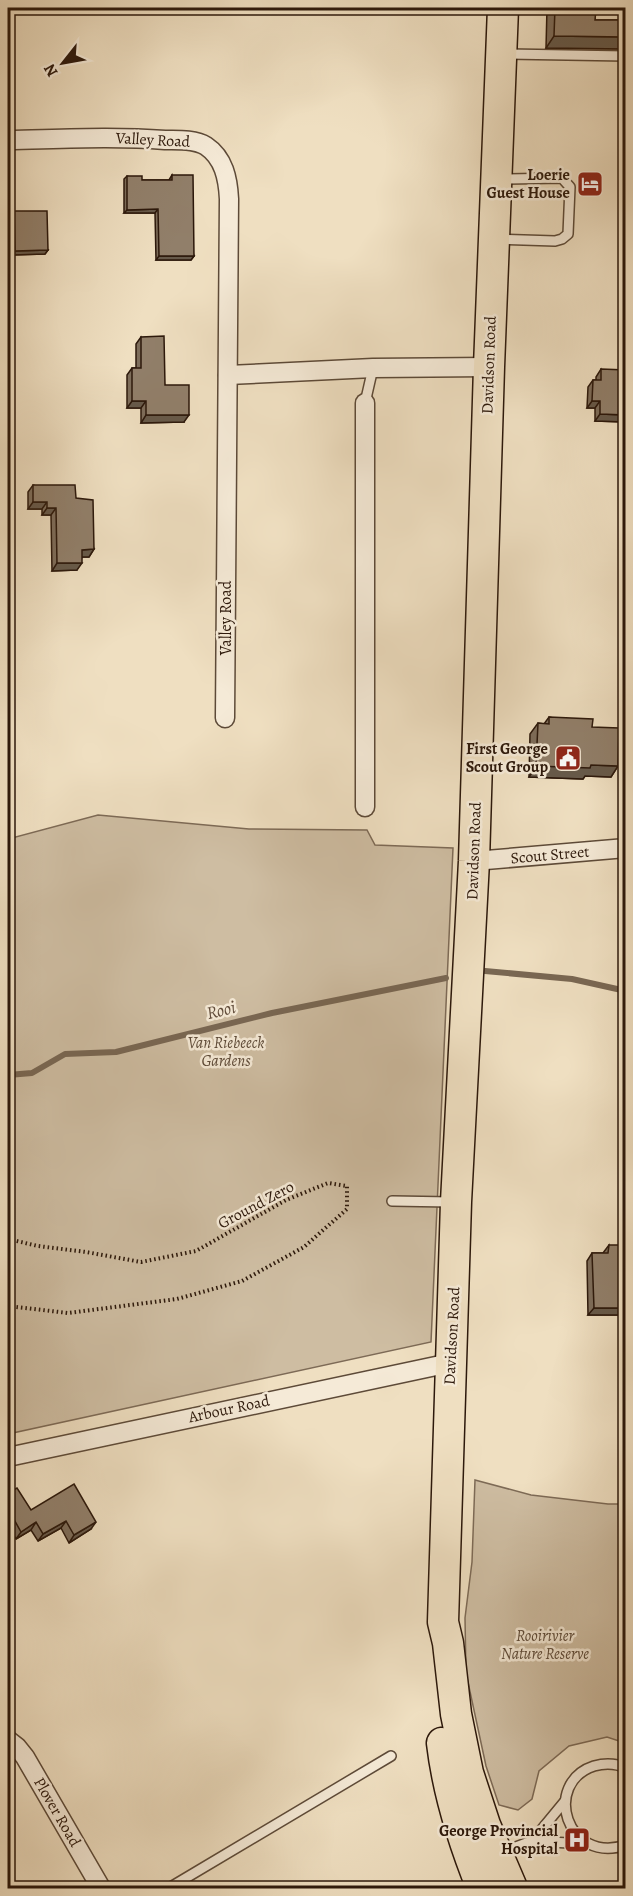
<svg xmlns="http://www.w3.org/2000/svg" width="633" height="1896" font-family="Alegreya,serif">
  <rect width="100%" height="100%" fill="#efdfc1"/>
  <filter id="stains"><feTurbulence type="fractalNoise" baseFrequency=".00333" numOctaves="4"/><feColorMatrix values="0 0 0 0 .2 0 0 0 0 .09 0 0 0 0 .02 0 0 0 .5 -.17"/></filter>
  <radialGradient id="worn" r=".72"><stop offset=".6" stop-color="#630" stop-opacity="0"/><stop offset="1" stop-color="#630" stop-opacity=".3"/></radialGradient>
  <g fill="#cebda2" stroke="#7d6a56" stroke-width="1.5">
    <path d="M 98,815 L 249,829 L 367,830 L 375,845 L 453,848 L 431,1342 L 8,1434 L 8,839 Z"/>
    <path d="M 475,1480 L 531,1495 L 608,1504 L 625,1504 L 625,1743 L 607,1737 L 569,1746 L 539,1771 L 532,1799 L 518,1810 L 499,1805 L 486,1766 L 466,1673 L 465,1618 L 472,1562 Z"/>
  </g>
  <g fill="none" stroke-linecap="round" stroke-linejoin="round">
    <g stroke="#796753" stroke-width="6">
      <path d="M 485,971 L 572,979 L 626,991"/>
      <path d="M 8,1075 L 32,1073 L 65,1054 L 116,1052 L 272,1013 L 446,978"/>
    </g>
    <defs>
      <g id="service">
        <path d="M 505,54 L 626,56"/>
        <path d="M 497,239 L 555,241 L 562,239 L 568,234 L 570,187 L 562,178 L 501,179"/>
        <path d="M 365,403 L 373,368"/>
        <path d="M 392,1201 L 451,1202"/>
        <path d="M 626,1768 C 615,1763 605,1763 594,1766 C 542,1783 566,1865 626,1845"/>
        <path d="M 532,1841 L 565,1801"/>
        <path d="M 502,1852 L 532,1841 L 587,1844"/>
        <path d="M 169,1888 L 391,1756"/>
      </g>
      <g id="minor">
        <path d="M 8,140 C 60,139 113,136 165,140 C 178,140 195,139 206,146 C 224,158 228,179 229,199 L 225,718"/>
        <path d="M 228,375 L 373,368 L 489,367"/>
        <path d="M 365,403 L 365,807"/>
        <path d="M 474,861 L 626,848"/>
        <path d="M 8,1457 L 450,1363"/>
        <path d="M 8,1740 L 17,1747 L 25,1757 L 101,1888"/>
      </g>
      <g id="trunk">
        <path d="M 503,8 L 489,367 L 474,861 L 456,1202 L 443,1622 L 448,1643 L 456,1714 L 468,1773 L 485,1825 L 512,1888"/>
        <path d="M 442,1743 C 448,1794 463,1841 482,1888"/>
      </g>
    </defs>
    <use href="#service" stroke="#5d4a38" stroke-width="12"/>
    <use href="#minor" stroke="#5d4a38" stroke-width="21"/>
    <use href="#trunk" stroke="#2c180b" stroke-width="33"/>
    <path stroke="#2c180b" stroke-width="4" stroke-dasharray="1.5 3" stroke-linecap="butt" d="M 8,1239 L 38,1246 L 86,1252 L 141,1262 L 196,1251 L 286,1200 L 328,1183 L 347,1186 L 347,1209 L 304,1247 L 242,1281 L 177,1299 L 68,1313 L 8,1306"/>
    <use href="#service" stroke="#f5ead7" stroke-width="9"/>
    <use href="#minor" stroke="#f5ead7" stroke-width="18"/>
    <use href="#trunk" stroke="#efdfc1" stroke-width="30"/>
  </g>
  <g fill="#7d6d5b" stroke="#2c180b" stroke-width="1.5">
    <path d="M 547,8 L 596,8 L 595,20 L 625,20 L 626,8 L 626,49 L 546,48 Z"/>
    <path d="M 172,175 L 194,256 L 191,260 L 156,260 L 155,213 L 124,213 L 124,179 L 127,176 L 142,180 L 169,180 Z"/>
    <path d="M 14,211 L 48,250 L 45,254 L 12,255 L 11,215 Z"/>
    <path d="M 141,337 L 165,385 L 184,422 L 141,423 L 141,408 L 127,408 L 127,375 L 132,368 L 136,368 L 136,344 Z"/>
    <path d="M 601,369 L 625,422 L 595,421 L 595,408 L 587,408 L 588,387 L 593,380 L 596,380 L 596,377 Z"/>
    <path d="M 33,485 L 76,498 L 94,549 L 89,557 L 82,557 L 77,570 L 52,571 L 51,515 L 42,515 L 42,509 L 28,509 L 28,492 Z"/>
    <path d="M 549,717 L 592,727 L 618,766 L 611,777 L 585,776 L 583,779 L 529,777 L 530,734 L 538,723 L 544,724 Z"/>
    <path d="M 609,1245 L 626,1315 L 588,1315 L 587,1261 L 592,1253 L 603,1253 Z"/>
    <path d="M 8,1493 L 31,1510 L 91,1529 L 69,1543 L 61,1528 L 38,1541 L 31,1530 L 16,1539 L 8,1525 Z"/>
  </g>
  <g fill="#66594a" stroke="#2c180b" stroke-width="1.5">
    <path d="M 554,36 L 626,37 L 626,49 L 546,48 Z"/>
    <path d="M 158,209 L 155,213 L 124,213 L 127,210 Z"/>
    <path d="M 48,250 L 45,254 L 12,255 L 15,251 Z"/>
    <path d="M 159,256 L 194,256 L 191,260 L 156,260 Z"/>
    <path d="M 132,401 L 146,401 L 141,408 L 127,408 Z"/>
    <path d="M 592,401 L 600,401 L 595,408 L 587,408 Z"/>
    <path d="M 600,414 L 626,415 L 626,421 L 625,422 L 595,421 Z"/>
    <path d="M 146,415 L 189,415 L 184,422 L 141,423 Z"/>
    <path d="M 33,502 L 47,502 L 42,509 L 28,509 Z"/>
    <path d="M 47,508 L 56,508 L 51,515 L 42,515 Z"/>
    <path d="M 94,549 L 89,557 L 77,557 L 82,550 Z"/>
    <path d="M 57,563 L 82,563 L 77,570 L 52,571 Z"/>
    <path d="M 591,765 L 618,766 L 611,777 L 585,776 L 583,779 L 529,777 L 536,766 Z"/>
    <path d="M 594,1308 L 626,1308 L 626,1315 L 588,1315 Z"/>
    <path d="M 66,1521 L 61,1528 L 38,1541 L 43,1534 Z"/>
    <path d="M 36,1522 L 31,1530 L 16,1539 L 21,1532 Z"/>
    <path d="M 96,1522 L 91,1529 L 69,1543 L 74,1535 Z"/>
  </g>
  <g fill="#917f6a" stroke="#2c180b" stroke-width="1.5">
    <path d="M 555,8 L 596,8 L 595,20 L 626,20 L 626,37 L 554,36 Z"/>
    <path d="M 172,175 L 193,175 L 194,256 L 159,256 L 158,209 L 127,210 L 127,176 L 142,176 L 142,180 L 172,180 Z"/>
    <path d="M 14,211 L 47,211 L 48,250 L 15,251 Z"/>
    <path d="M 164,336 L 165,385 L 189,385 L 189,415 L 146,415 L 146,401 L 132,401 L 132,368 L 141,368 L 141,337 Z"/>
    <path d="M 601,369 L 626,370 L 626,415 L 600,414 L 600,401 L 592,401 L 593,380 L 601,380 Z"/>
    <path d="M 33,485 L 75,485 L 76,498 L 93,500 L 94,549 L 82,550 L 82,563 L 57,563 L 56,508 L 47,508 L 47,502 L 33,502 Z"/>
    <path d="M 549,717 L 593,719 L 592,727 L 619,728 L 618,766 L 591,765 L 590,768 L 536,766 L 538,723 L 549,724 Z"/>
    <path d="M 609,1245 L 626,1245 L 626,1308 L 594,1308 L 592,1253 L 608,1253 Z"/>
    <path d="M 74,1484 L 96,1522 L 74,1535 L 66,1521 L 43,1534 L 36,1522 L 21,1532 L 11,1514 L 9,1516 L 8,1514 L 8,1493 L 17,1488 L 31,1510 Z"/>
  </g>
  <defs>
    <symbol id="hotel-square" viewBox="-11 -11 22 22"><rect x="-9" y="-9" width="18" height="18" rx="4" fill="#8f2418" stroke="#f5ead7"/><path d="M-6-4.5h1.5V1H6V5H4.5V3h-9V5H-6ZM-4 0a1.8 1.8 0 1 1 3.6 0ZM.5 0V-2.5h3Q6-2.5 6 0Z" fill="#fff"/></symbol>
    <symbol id="civic-square" viewBox="-11 -11 22 22"><rect x="-9" y="-9" width="18" height="18" rx="4" fill="#8f2418" stroke="#f5ead7"/><path d="M-.6-6.5H3V-4.5H.6V-3L4-1V1h2V6H-6V1h2V-1L-.6-3ZM-1.2 2.5V6h2.4V2.5Z" fill="#fff"/></symbol>
    <symbol id="hospital-square" viewBox="-11 -11 22 22"><rect x="-9" y="-9" width="18" height="18" rx="4" fill="#8f2418" stroke="#f5ead7"/><path d="M-5-5h3v3.5h4V-5h3V5h-3V1.5h-4V5h-3Z" fill="#fff"/></symbol>
  </defs>
  <g fill-rule="evenodd">
    <use href="#hotel-square" x="575" y="169" width="30" height="30"/>
    <use href="#civic-square" x="553" y="743" width="30" height="30"/>
    <use href="#hospital-square" x="562" y="1825" width="30" height="30"/>
  </g>
  <g text-anchor="middle" dominant-baseline="central" stroke-width="5" stroke-linejoin="round" paint-order="stroke">
    <g font-size="16" fill="#2c180b" stroke="#f5ead7">
      <text transform="translate(153 140) rotate(3)">Valley Road</text>
      <text transform="translate(489 365) rotate(-88)">Davidson Road</text>
      <text transform="translate(226 618) rotate(-90)">Valley Road</text>
      <text transform="translate(474 851) rotate(-88)">Davidson Road</text>
      <text transform="translate(550 855) rotate(-5)">Scout Street</text>
      <text transform="translate(256 1205) rotate(-28)">Ground Zero</text>
      <text transform="translate(452 1336) rotate(-87)">Davidson Road</text>
      <text transform="translate(229 1409) rotate(-12)">Arbour Road</text>
      <text transform="translate(57 1812) rotate(60)">Plover Road</text>
    </g>
    <g font-size="16" font-weight="bold" fill="#2c180b" stroke="#f5ead7" text-anchor="end">
      <text x="570" y="175">Loerie<tspan x="570" dy="18">Guest House</tspan></text>
      <text x="548" y="749">First George<tspan x="548" dy="18">Scout Group</tspan></text>
      <text x="558" y="1831">George Provincial<tspan x="558" dy="18">Hospital</tspan></text>
    </g>
    <g font-size="16" font-style="italic" fill="#5d4a38" stroke="#f5ead7">
      <text x="226" y="1043">Van Riebeeck<tspan x="226" dy="18">Gardens</tspan></text>
      <text x="545" y="1636">Rooirivier<tspan x="545" dy="18">Nature Reserve</tspan></text>
    </g>
    <g font-size="18" font-style="italic" fill="#604c3b" stroke="#f5ead7">
      <text transform="translate(221 1010) rotate(-14)">Rooi</text>
    </g>
  </g>
  <rect width="633" height="1896" fill="none" stroke="#efdfc1" stroke-width="30"/>
  <rect x="9" y="9" width="615" height="1878" fill="none" stroke="#2c180b" stroke-width="3"/>
  <rect x="15" y="15" width="603" height="1866" fill="none" stroke="#2c180b" stroke-width="1.5"/>
  <g transform="translate(63 63) rotate(239)" stroke="#f5ead7" stroke-width="4.5" paint-order="stroke">
  <path d="M0-4.5L10 22L0 15L-10 22Z" fill="#2c180b"/>
  <text y="-9" font-size="16" font-weight="bold" text-anchor="middle" fill="#2c180b">N</text>
  </g>
  <rect width="100%" height="100%" filter="url(#stains)"/>
  <rect width="100%" height="100%" fill="url(#worn)"/>
</svg>
